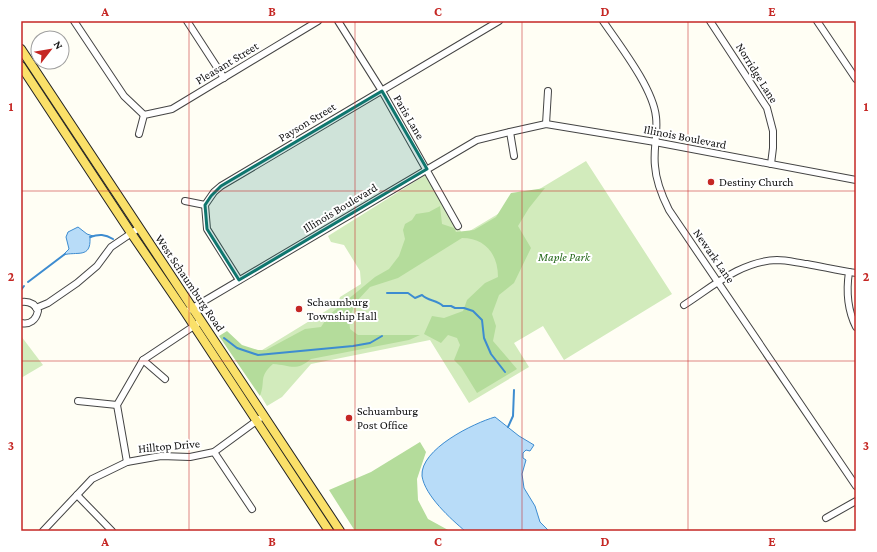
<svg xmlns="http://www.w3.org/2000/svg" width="877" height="552" font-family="'Crimson Pro',serif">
  <rect width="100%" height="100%" fill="#fffef4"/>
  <g fill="#d2ebbc">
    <path d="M 586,161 L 672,294 L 564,360 L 543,326 L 514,343 L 529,367 L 469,403 L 430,340 L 311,364 L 282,397 L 267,406 L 241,363 L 329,309 L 338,303 L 340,297 L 361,284 L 360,271 L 344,245 L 331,242 L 328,236 L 427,174 L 463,235 Z"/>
    <path d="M 21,336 L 43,365 L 21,378 Z"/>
  </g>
  <g fill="#b4dc9b">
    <path d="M 545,188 L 529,208 L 518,226 L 531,248 L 514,283 L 499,295 L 492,314 L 496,326 L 493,341 L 517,369 L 477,393 L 461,367 L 454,360 L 460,345 L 457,338 L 448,335 L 441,343 L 424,334 L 432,316 L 444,318 L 463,311 L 467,300 L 485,283 L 498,277 C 498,254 485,238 462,238 L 398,278 L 370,287 L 356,302 L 349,319 L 350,329 L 358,335 L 420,335 L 409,340 L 311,359 C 296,372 290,365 273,364 C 258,377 266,381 260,396 L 219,336 L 227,331 L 242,345 L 258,350 L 266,350 L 305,329 L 321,327 L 329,315 L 375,277 L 389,269 L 399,256 L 405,239 L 403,230 L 405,224 L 412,220 L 416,214 L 429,212 L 440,206 L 442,224 L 454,228 L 456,232 L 474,230 L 496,217 L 511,193 Z"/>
    <path d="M 420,442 L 426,452 L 417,479 L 418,500 L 428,519 L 450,531 L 355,531 L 329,490 L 371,472 Z"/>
  </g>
  <g fill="#b8dcf8" stroke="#3d8cd0">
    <path d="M 78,227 L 87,234 L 93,236 L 90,238 C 91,259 77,251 63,255 L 69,249 L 66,237 L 68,232 Z"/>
    <path d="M 495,417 L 519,436 L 534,445 L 530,451 L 526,450 L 523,453 L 523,458 L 526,460 L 522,474 L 524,488 L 535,506 L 540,522 L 549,531 L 465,531 C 451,519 425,496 422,476 C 420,449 474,423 495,417 Z"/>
  </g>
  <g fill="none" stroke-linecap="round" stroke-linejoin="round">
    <g stroke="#3d8cd0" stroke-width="2">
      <path d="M 90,237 C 99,234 105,234 113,239"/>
      <path d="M 28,282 L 65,254"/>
      <path d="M 21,290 L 24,286"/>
      <path d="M 387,293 L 408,293 L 415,298 L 422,295 C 428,301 437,300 443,306 L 451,306 L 455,308 L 464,308 L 473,311 L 482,320 L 484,338 L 491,354 L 505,372"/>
      <path d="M 224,338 L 237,348 L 258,355 L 353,346 L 370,343 L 382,336"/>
      <path d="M 508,427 L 513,416 L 514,390"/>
    </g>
    <defs>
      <g id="minor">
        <path d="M 74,21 L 124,96 L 144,115"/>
        <path d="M 187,21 L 224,78"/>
        <path d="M 338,21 L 382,91 L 458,226"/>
        <path d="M 603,21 C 620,46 653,88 656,117 C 658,133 653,150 655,166 C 656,182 662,196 669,210 L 856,486"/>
        <path d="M 710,21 L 767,108 L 773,131 L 773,148 L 771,164"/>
        <path d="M 817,21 L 856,79"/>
        <path d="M 546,124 L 548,91"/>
        <path d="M 510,132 L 514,156"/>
        <path d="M 139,134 L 144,115 L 172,109 L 318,21"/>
        <path d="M 185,201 L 205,205"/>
        <path d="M 849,272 C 846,292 847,309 856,327"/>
        <path d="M 239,280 L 207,229 L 205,205 L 214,192 L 221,186 L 499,21"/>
        <path d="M 21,302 C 29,301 35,304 38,311 C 36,320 30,325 21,323"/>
        <path d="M 684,305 C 712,287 741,261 777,260 C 787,260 798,263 807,264 C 824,267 840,271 856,273"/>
        <path d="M 36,308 L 48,303 L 77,283 L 97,266 L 111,247 L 139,228"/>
        <path d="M 189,310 L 477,140 L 510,132 L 546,124 L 655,142 L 856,180"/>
        <path d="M 143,360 L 165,379"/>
        <path d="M 78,401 L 117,405"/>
        <path d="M 214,452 L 252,509"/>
        <path d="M 127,462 L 117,405 L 143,360 L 197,324"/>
        <path d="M 77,495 L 112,531"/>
        <path d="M 826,518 L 856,501"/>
        <path d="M 43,531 L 92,479 L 127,462 L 161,456 L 190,457 L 214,452 L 259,419"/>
      </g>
      <g id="major">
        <path d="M 21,49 L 340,531"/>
        <path d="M 21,66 L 131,233 L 185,312 L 329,531"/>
      </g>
    </defs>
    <use href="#minor" stroke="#444" stroke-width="8"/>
    <use href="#major" stroke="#222" stroke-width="10"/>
    <use href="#minor" stroke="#fff" stroke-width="6"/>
    <use href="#major" stroke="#fae069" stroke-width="8"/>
  </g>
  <path fill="#0f766e" fill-opacity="0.2" stroke="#0f766e" stroke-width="3" stroke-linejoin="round" d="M 382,91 L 427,169 L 239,280 L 207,229 L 205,205 L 211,196 L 221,186 Z"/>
  <path fill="none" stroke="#c52724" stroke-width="1" stroke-opacity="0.55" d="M 189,21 L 189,531M 355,21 L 355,531M 522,21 L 522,531M 688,21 L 688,531M 21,191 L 856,191M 21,361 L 856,361"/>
  <g fill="#c52724" stroke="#fff" stroke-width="1.5">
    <circle cx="711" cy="182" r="4"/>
    <circle cx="299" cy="309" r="4"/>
    <circle cx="349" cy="418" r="4"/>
  </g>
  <g text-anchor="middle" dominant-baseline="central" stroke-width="4" stroke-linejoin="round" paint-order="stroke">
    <g font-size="12" fill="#111" stroke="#fff">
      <text transform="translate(227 63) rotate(-31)">Pleasant Street</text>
      <text transform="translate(757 73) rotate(58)">Norridge Lane</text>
      <text transform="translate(409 117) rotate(60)">Paris Lane</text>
      <text transform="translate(307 122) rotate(-31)">Payson Street</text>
      <text transform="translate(685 137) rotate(11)">Illinois Boulevard</text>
      <text transform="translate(340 208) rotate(-31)">Illinois Boulevard</text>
      <text transform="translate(714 256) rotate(55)">Newark Lane</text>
      <text transform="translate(190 283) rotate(56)">West Schaumburg Road</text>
      <text transform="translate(169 446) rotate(-5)">Hilltop Drive</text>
    </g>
    <g font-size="12" fill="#111" stroke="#fff" text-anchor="start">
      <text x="719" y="182">Destiny Church</text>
      <text x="307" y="302">Schaumburg<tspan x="307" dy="14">Township Hall</tspan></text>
      <text x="357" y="411">Schuamburg<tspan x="357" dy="14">Post Office</tspan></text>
    </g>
    <g font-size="12" font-style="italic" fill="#296b1e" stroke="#fff">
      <text x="564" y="257">Maple Park</text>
    </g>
  </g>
  <rect width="877" height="552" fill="none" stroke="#ffffff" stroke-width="44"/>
  <g transform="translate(50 50) rotate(59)"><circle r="19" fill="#ffffff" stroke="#a0a0a0"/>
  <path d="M0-3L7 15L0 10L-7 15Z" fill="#c52724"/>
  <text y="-6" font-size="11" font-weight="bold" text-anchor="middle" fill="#111111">N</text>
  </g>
  <rect x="22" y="22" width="833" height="508" fill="none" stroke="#c52724" stroke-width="1.5"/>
  <g font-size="13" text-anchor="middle" font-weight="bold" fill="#c52724">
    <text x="105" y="16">A</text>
    <text x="272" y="16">B</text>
    <text x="438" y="16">C</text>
    <text x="605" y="16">D</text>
    <text x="772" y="16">E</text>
    <text x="11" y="111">1</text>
    <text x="866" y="111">1</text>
    <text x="11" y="281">2</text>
    <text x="866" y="281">2</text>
    <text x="11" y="450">3</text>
    <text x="866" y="450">3</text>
    <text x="105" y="546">A</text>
    <text x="272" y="546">B</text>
    <text x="438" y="546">C</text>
    <text x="605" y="546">D</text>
    <text x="772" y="546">E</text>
  </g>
</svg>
